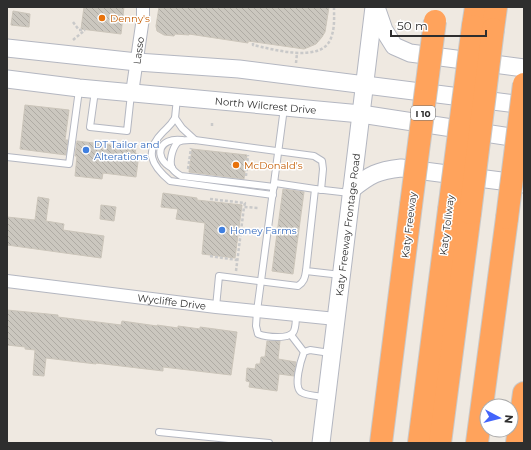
<svg xmlns="http://www.w3.org/2000/svg" width="531" height="450" font-family="Montserrat,sans-serif">
  <defs>
    <pattern id="building-back-hatch" width="6" height="6" patternUnits="userSpaceOnUse"><rect width="6" height="6" fill="#cbc7bf"/><path d="M-1 5l2 2M0 0l6 6M5-1l2 2" fill="none" stroke="#afaba4"/></pattern>
  </defs>
  <rect width="100%" height="100%" fill="#efe9e1"/>
  <g fill="url(#building-back-hatch)" stroke="#cbc5ba">
    <path d="M 84,7 L 124,7 L 121,34 L 81,29 Z"/>
    <path d="M 159,7 L 329,7 L 325,32 L 322,37 L 316,44 L 304,49 L 248,41 L 248,43 L 189,34 L 189,35 L 175,34 L 174,36 L 164,35 L 157,31 L 156,26 Z"/>
    <path d="M 13,11 L 30,14 L 29,27 L 11,25 Z"/>
    <path d="M 25,105 L 69,110 L 65,140 L 68,140 L 66,155 L 20,149 Z"/>
    <path d="M 77,141 L 136,148 L 135,153 L 139,154 L 136,177 L 103,173 L 102,179 L 75,176 L 77,156 L 75,156 Z"/>
    <path d="M 192,149 L 247,155 L 244,179 L 189,172 Z"/>
    <path d="M 283,189 L 304,192 L 293,274 L 272,271 Z"/>
    <path d="M 163,193 L 197,198 L 197,200 L 242,205 L 235,258 L 202,254 L 205,223 L 176,219 L 178,209 L 161,207 Z"/>
    <path d="M 38,197 L 49,199 L 46,221 L 64,224 L 63,230 L 104,236 L 101,258 L 7,245 L 7,217 L 35,220 Z"/>
    <path d="M 101,205 L 116,207 L 114,221 L 100,219 Z"/>
    <path d="M 7,310 L 58,315 L 58,317 L 121,325 L 122,321 L 157,326 L 157,325 L 178,328 L 178,326 L 200,329 L 200,327 L 237,332 L 231,375 L 163,367 L 163,371 L 96,363 L 96,364 L 46,358 L 44,376 L 33,375 L 35,350 L 25,349 L 25,347 L 7,345 Z"/>
    <path d="M 267,341 L 280,341 L 278,359 L 296,362 L 294,376 L 279,374 L 277,391 L 249,387 L 250,382 L 246,381 L 247,368 L 255,369 L 256,364 L 260,364 L 261,357 L 265,357 Z"/>
  </g>
  <g fill="none" stroke-linecap="round" stroke-linejoin="round">
    <defs>
      <g id="lane">
        <path d="M 95,91 L 90,127 L 127,131 L 131,94"/>
        <path d="M 177,98 L 175,118 L 182,128 L 195,140"/>
        <path d="M 284,108 L 257,311 L 256,326 L 258,334 C 266,337 290,340 294,331 C 296,326 296,319 296,314"/>
        <path d="M 175,118 C 171,125 169,126 163,132 C 144,151 151,165 170,181 L 273,195"/>
        <path d="M 7,157 L 69,164 L 79,90"/>
        <path d="M 172,168 C 152,157 159,137 182,140"/>
        <path d="M 275,183 L 315,189"/>
        <path d="M 274,187 L 181,176 C 178,174 174,172 172,168 C 169,162 172,149 177,143 C 181,139 190,140 195,140 L 314,156 L 322,161 L 323,169 L 321,190"/>
        <path d="M 341,275 L 306,271 L 315,189 L 350,193"/>
        <path d="M 216,307 L 219,276 L 298,286 C 304,282 305,278 306,271"/>
        <path d="M 291,335 L 304,352"/>
        <path d="M 326,397 C 318,396 307,396 301,392 C 293,386 301,360 304,352 L 310,350 L 330,353"/>
        <path d="M 159,432 L 269,443"/>
      </g>
      <g id="street">
        <path id="s1" d="M 132,93 L 143,18 L 143,7"/>
        <path id="s2" d="M 7,281 L 216,307 L 336,319"/>
      </g>
      <g id="secondary">
        <path d="M 376,7 L 384,30 L 394,46 L 410,53 L 524,68"/>
        <path d="M 7,48 L 137,62 L 239,69 L 524,105"/>
        <path id="s3" d="M 7,79 L 79,88 L 361,114 L 524,139"/>
        <path d="M 352,189 C 371,174 377,171 401,168 L 524,184"/>
        <path id="s4" d="M 321,443 L 374,7"/>
      </g>
      <g id="highway">
        <path d="M 473,26 L 476,7"/>
        <path d="M 493,29 L 496,7"/>
        <path d="M 381,443 L 411,205"/>
        <path d="M 419,443 L 449,210"/>
        <path d="M 440,443 L 470,213"/>
        <path d="M 477,443 L 507,218"/>
        <path d="M 517,443 L 524,393"/>
      </g>
    </defs>
    <use href="#lane" stroke="#b4b7c1" stroke-width="8"/>
    <use href="#street" stroke="#b4b7c1" stroke-width="14"/>
    <use href="#secondary" stroke="#b4b7c1" stroke-width="19"/>
    <use href="#highway" stroke="#c9c9c9" stroke-width="24"/>
    <g stroke="#c9c9c9" stroke-width="2.5" stroke-dasharray="3 2" stroke-linecap="butt">
      <path d="M 73,22 L 79,30 L 85,30"/>
      <path d="M 73,40 L 85,30"/>
      <path d="M 253,43 L 253,45 C 272,49 322,64 331,38 C 335,27 334,18 334,7"/>
      <path d="M 296,63 L 297,53"/>
      <path d="M 212,126 L 212,122"/>
      <path d="M 188,169 L 191,148"/>
      <path d="M 246,176 L 248,155"/>
      <path d="M 210,199 L 245,203 L 244,207"/>
      <path d="M 210,256 L 237,260"/>
      <path d="M 236,271 L 244,207 L 259,208"/>
    </g>
    <use href="#lane" stroke="#fff" stroke-width="6"/>
    <use href="#street" stroke="#fff" stroke-width="12"/>
    <use href="#secondary" stroke="#fff" stroke-width="17"/>
    <use href="#highway" stroke="#ffa35c" stroke-width="22"/>
    <defs>
      <g id="highway-bridge">
        <path d="M 411,205 L 435,21"/>
        <path d="M 449,210 L 473,26"/>
        <path d="M 470,213 L 493,29"/>
        <path d="M 507,218 L 524,84"/>
      </g>
    </defs>
    <use href="#highway-bridge" stroke="#c9c9c9" stroke-width="24" stroke-linecap="butt"/>
    <use href="#highway-bridge" stroke="#ffa35c" stroke-width="22"/>
  </g>
  <g fill="#e8710a" stroke="#fff" stroke-width="1.5">
    <circle cx="102" cy="18" r="4"/>
    <circle cx="236" cy="165" r="4"/>
  </g>
  <g fill="#3f7fe0" stroke="#fff" stroke-width="1.5">
    <circle cx="86" cy="150" r="4"/>
    <circle cx="222" cy="230" r="4"/>
  </g>
  <g text-anchor="middle" dominant-baseline="central" stroke-width="3" stroke-linejoin="round" paint-order="stroke">
    <rect fill="#fff" stroke="#6d6d6d" stroke-width="1" x="411" y="106" width="24" height="14" rx="3"/>
    <g font-size="9" font-weight="bold" fill="#2e2e2e">
      <text x="423" y="113">I 10</text>
    </g>
    <g font-size="10" fill="#c56008" stroke="#fff" text-anchor="start">
      <text x="110" y="18">Denny's</text>
      <text x="244" y="165">McDonald's</text>
    </g>
    <g font-size="10" fill="#2e2e2e" stroke="#fff">
      <text stroke="none"><textPath href="#s1" startOffset="43">Lasso</textPath></text>
      <text stroke="none"><textPath href="#s3" startOffset="260">North Wilcrest Drive</textPath></text>
      <text stroke="none"><textPath href="#s4" startOffset="220">Katy Freeway Frontage Road</textPath></text>
      <text transform="translate(409 225) rotate(-83)">Katy Freeway</text>
      <text transform="translate(447 225) rotate(-83)">Katy Tollway</text>
      <text stroke="none"><textPath href="#s2" startOffset="166">Wycliffe Drive</textPath></text>
    </g>
    <g font-size="10" fill="#366cbe" stroke="#fff" text-anchor="start">
      <text x="94" y="144">DT Tailor and<tspan x="94" dy="12">Alterations</tspan></text>
      <text x="230" y="230">Honey Farms</text>
    </g>
  </g>
  <rect width="531" height="450" fill="none" stroke="#2e2e2e" stroke-width="16"/>
  <g transform="translate(499 418) rotate(97)"><circle r="19" fill="#ffffff" stroke="#ababab"/>
  <path d="M0-3L7 15L0 10L-7 15Z" fill="#4264fb"/>
  <text y="-6" font-size="11" font-weight="bold" text-anchor="middle" fill="#2e2e2e">N</text>
  </g>
  <path d="M391 30v6h95v-6" fill="none" stroke="#2e2e2e" stroke-width="2"/>
  <text x="397" y="30" font-size="12" fill="#2e2e2e" stroke="#ffffff" stroke-width="3" paint-order="stroke">50 m</text>
</svg>
